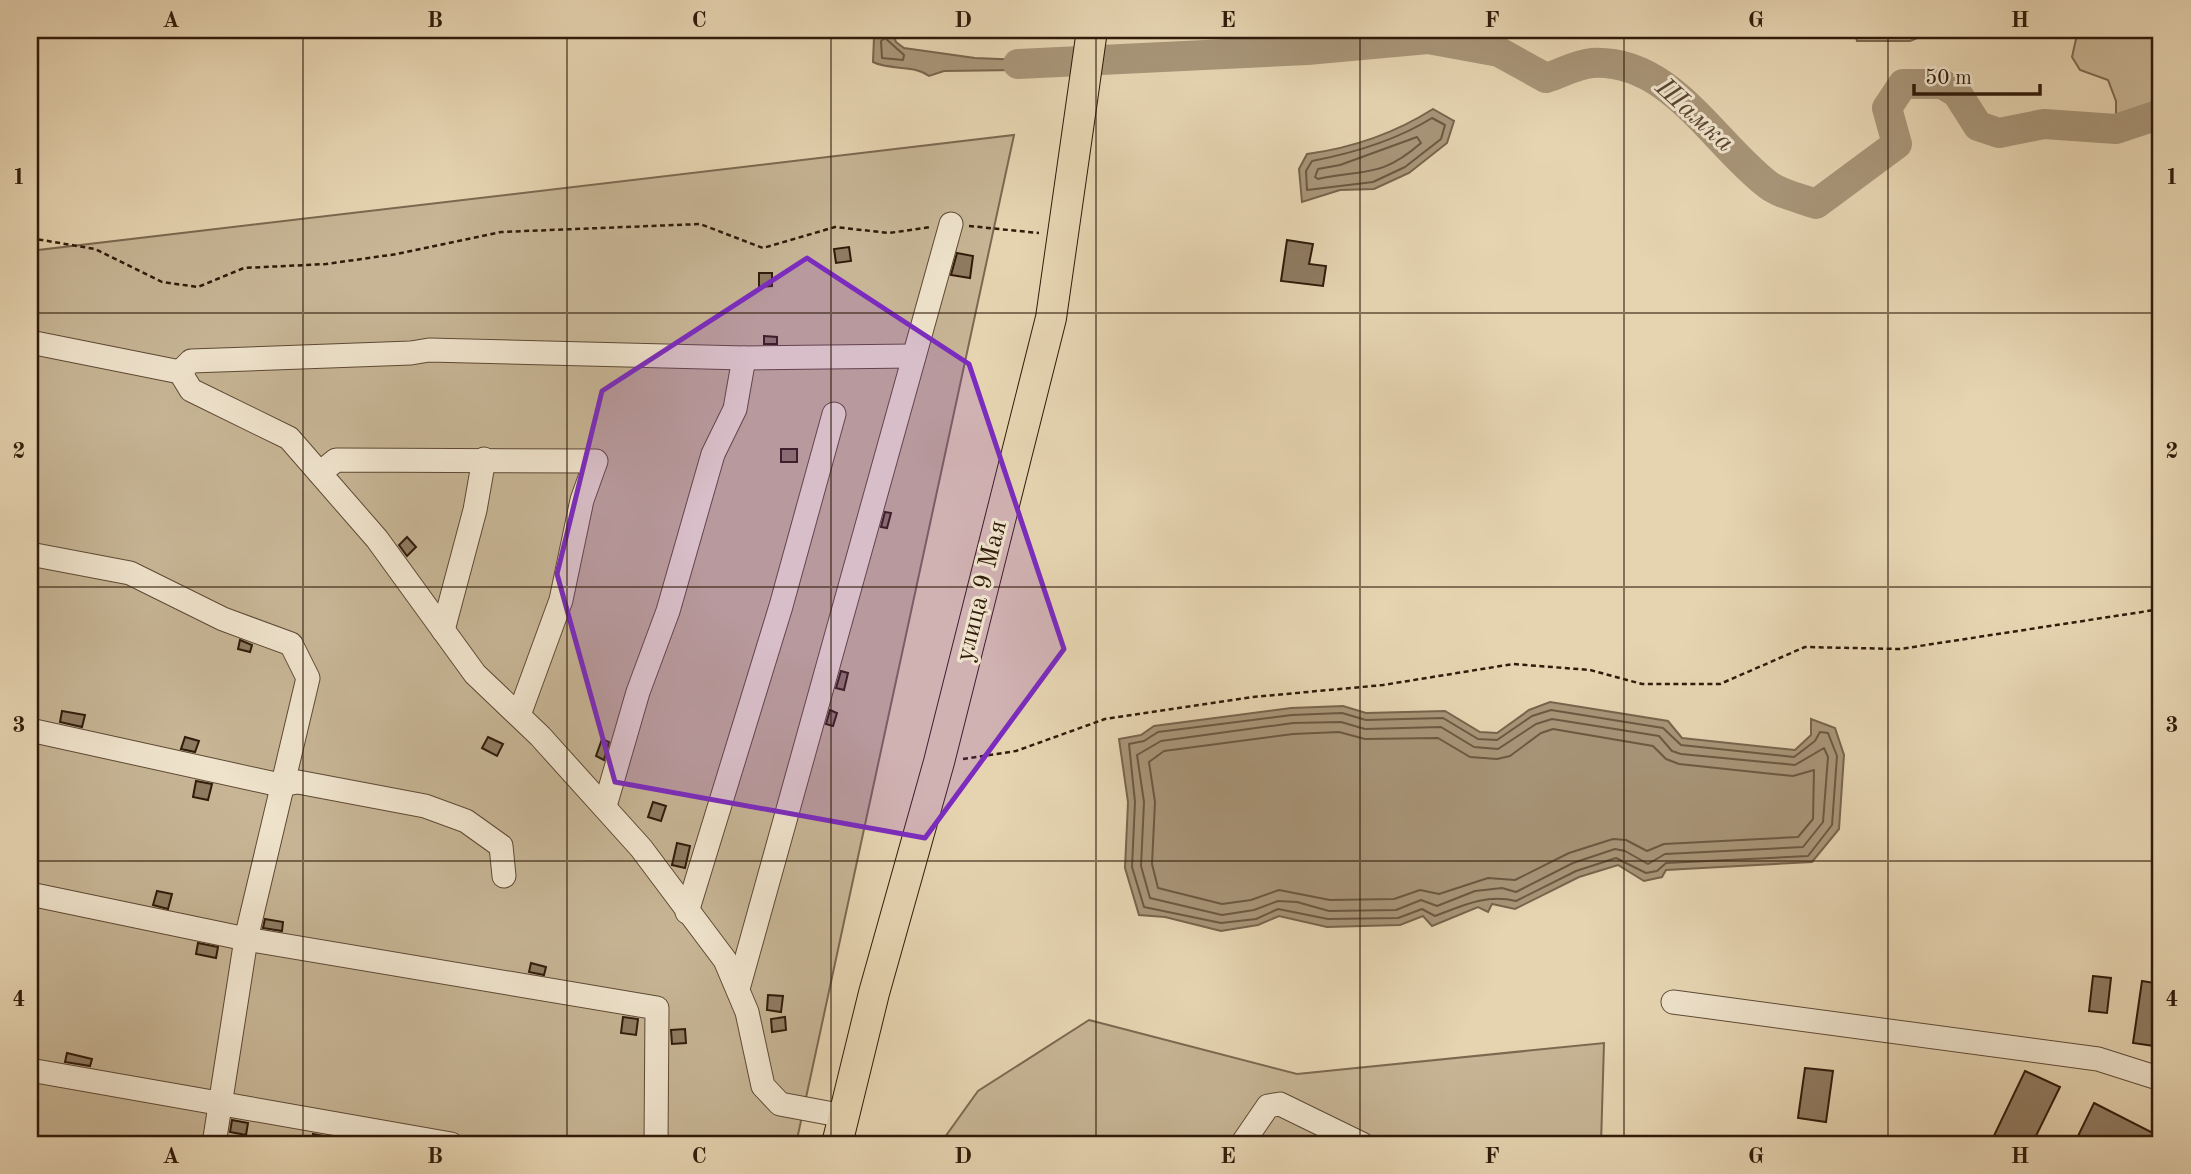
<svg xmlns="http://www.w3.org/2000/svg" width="2191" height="1174" font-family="'Old Standard TT',serif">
  <rect width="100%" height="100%" fill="#e6d4b1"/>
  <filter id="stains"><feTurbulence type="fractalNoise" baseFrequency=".00286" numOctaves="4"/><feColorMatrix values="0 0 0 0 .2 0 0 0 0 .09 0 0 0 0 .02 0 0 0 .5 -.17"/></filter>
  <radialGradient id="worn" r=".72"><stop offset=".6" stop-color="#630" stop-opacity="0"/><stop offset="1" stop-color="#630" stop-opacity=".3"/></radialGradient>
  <g fill="#c7b595" stroke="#7c6850" stroke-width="2">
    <path d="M 1854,30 L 1937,30 L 1910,41 L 1857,41 Z"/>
    <path d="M 2078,30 L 2161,30 L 2161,114 L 2116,129 L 2116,101 L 2108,80 L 2080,70 L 2072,57 Z"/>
    <path d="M 1014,135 L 796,1144 L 30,1144 L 30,251 Z"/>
    <path d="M 1089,1020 L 1297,1074 L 1604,1043 L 1601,1144 L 940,1144 L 978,1091 Z"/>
  </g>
  <g fill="#a89578" stroke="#78644c" stroke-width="2">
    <path d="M 871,30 L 892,30 L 896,42 L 904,48 L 975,58 L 1025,60 L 1060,56 L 1057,69 L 1036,66 L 1025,70 L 944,71 L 929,76 C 913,64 891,71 873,62 L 874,37 Z"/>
    <path d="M 1433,109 L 1454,121 L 1447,143 L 1409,173 L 1374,189 L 1340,190 L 1302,202 L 1299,169 L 1307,154 C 1352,148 1395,133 1433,109 Z"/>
    <path d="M 1550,702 L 1668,721 L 1682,738 L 1795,750 L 1811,735 L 1811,719 L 1835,728 L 1844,755 L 1839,829 L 1812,862 L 1666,870 L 1662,877 L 1644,881 L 1618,865 L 1579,877 L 1515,909 L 1492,904 L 1488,912 L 1478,907 L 1432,926 L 1423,916 L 1400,925 L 1327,927 L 1279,916 L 1258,925 L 1221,931 L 1165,917 L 1139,915 L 1125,868 L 1128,802 L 1119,739 L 1141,735 L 1154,726 L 1291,708 L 1343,706 L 1366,713 L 1445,711 L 1480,732 L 1497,733 L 1529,710 Z"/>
  </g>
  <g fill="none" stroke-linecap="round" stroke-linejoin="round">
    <g stroke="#6c5841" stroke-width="2">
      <path d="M 885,38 L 904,55 L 903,60 L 882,58 L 881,41 Z"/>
      <path d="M 1432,118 L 1445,125 L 1441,139 L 1405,167 L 1373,182 L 1307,190 L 1306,171 L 1312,161 C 1354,153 1395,141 1432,118 Z"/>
      <path d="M 1417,137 L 1421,143 C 1381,178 1365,169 1318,179 L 1315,177 L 1318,169 L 1340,165 Z"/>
      <path d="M 1551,710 L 1663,728 L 1681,745 L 1794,757 L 1815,741 L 1820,732 L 1828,733 L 1837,756 L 1832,825 L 1808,856 L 1666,863 L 1657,871 L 1646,873 L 1616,858 L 1576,871 L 1516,901 C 1486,894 1464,905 1435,916 L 1422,909 L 1398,918 L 1328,919 L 1278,909 L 1256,919 L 1221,923 L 1144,907 L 1132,867 L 1135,802 L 1129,744 L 1144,741 L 1158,732 L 1292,715 L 1342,713 L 1366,720 L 1443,718 L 1478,739 L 1497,740 L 1532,716 Z"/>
      <path d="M 1552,719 L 1659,736 L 1672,751 L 1681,754 L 1795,765 L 1824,748 L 1828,757 L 1823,822 L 1803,847 L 1665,854 L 1648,864 L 1625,851 L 1615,849 L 1573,863 L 1516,892 L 1502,888 L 1475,891 L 1437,906 L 1421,900 L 1396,910 L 1329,911 L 1297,902 L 1278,901 L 1254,910 L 1222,915 L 1150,898 L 1141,866 L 1144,802 L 1137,755 L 1161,741 L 1293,723 L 1341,722 L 1365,729 L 1441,727 L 1474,747 L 1498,749 L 1536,724 Z"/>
      <path d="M 1553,729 L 1653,746 L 1666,759 L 1679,764 L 1793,776 L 1814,770 L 1813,819 L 1798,837 L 1664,844 L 1647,851 L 1626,840 L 1613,839 L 1569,853 L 1515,880 L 1488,878 L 1439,894 L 1420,890 L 1394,899 L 1330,900 L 1279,890 L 1251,900 L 1222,904 L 1158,888 L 1152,864 L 1155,802 L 1149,762 L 1164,751 L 1293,734 L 1339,732 L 1365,739 L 1438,738 L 1470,757 L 1497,759 L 1510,756 L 1541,733 Z"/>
    </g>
    <path stroke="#a89578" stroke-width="30" d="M 1018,64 L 1307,50 L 1428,39 L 1499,52 L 1546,78 C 1560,74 1577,64 1592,63 C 1670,59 1712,141 1767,184 C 1779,194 1800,198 1816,204 L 1897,144 L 1887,108 L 1903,84 L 1942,84 L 1957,93 L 1978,126 L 1999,133 L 2044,124 L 2116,129 L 2161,114"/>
  </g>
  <g fill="#8f7b61" stroke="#301b0a" stroke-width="2">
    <path d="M 1287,240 L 1313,244 L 1309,264 L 1326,266 L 1323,286 L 1281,281 Z"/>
    <path d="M 849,247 L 851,261 L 836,263 L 834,249 Z"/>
    <path d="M 957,253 L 973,256 L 970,278 L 951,275 Z"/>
    <path d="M 759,273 L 772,273 L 772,286 L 759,287 Z"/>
    <path d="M 764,336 L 777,337 L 777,344 L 764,344 Z"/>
    <rect x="781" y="449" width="16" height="13"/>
    <path d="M 885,512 L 891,513 L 887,528 L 881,527 Z"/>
    <path d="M 407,537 L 416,547 L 407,556 L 399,545 Z"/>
    <path d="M 240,640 L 252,645 L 250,652 L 238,649 Z"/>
    <path d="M 841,671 L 848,673 L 844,690 L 836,688 Z"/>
    <path d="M 830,710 L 837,713 L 833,726 L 826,724 Z"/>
    <path d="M 62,711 L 85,715 L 82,727 L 60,722 Z"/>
    <path d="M 185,737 L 199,741 L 195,752 L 181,749 Z"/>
    <path d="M 488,737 L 503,744 L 497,756 L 482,748 Z"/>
    <path d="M 602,739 L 609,742 L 604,760 L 596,756 Z"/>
    <path d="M 196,781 L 212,784 L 208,800 L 193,797 Z"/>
    <path d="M 653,802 L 666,806 L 661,821 L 648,817 Z"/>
    <path d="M 677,843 L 690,846 L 685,868 L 672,865 Z"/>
    <path d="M 157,891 L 172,894 L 168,909 L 153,905 Z"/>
    <path d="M 265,919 L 283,922 L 282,931 L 263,928 Z"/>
    <path d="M 198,943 L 218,947 L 216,958 L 196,954 Z"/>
    <path d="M 531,963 L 546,967 L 544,975 L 529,972 Z"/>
    <path d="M 2093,976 L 2111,978 L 2107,1013 L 2089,1011 Z"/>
    <path d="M 2142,981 L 2161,984 L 2161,1047 L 2133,1043 Z"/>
    <path d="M 768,995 L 783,996 L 781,1012 L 767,1010 Z"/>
    <path d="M 623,1017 L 638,1019 L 636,1035 L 621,1033 Z"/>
    <path d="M 785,1017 L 786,1030 L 772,1032 L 771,1019 Z"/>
    <path d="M 685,1029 L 686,1043 L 672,1044 L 671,1030 Z"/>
    <path d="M 67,1053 L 92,1059 L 90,1066 L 65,1062 Z"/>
    <path d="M 1805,1068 L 1833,1071 L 1826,1122 L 1798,1118 Z"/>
    <path d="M 2025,1071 L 2060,1087 L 2032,1144 L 1990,1144 Z"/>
    <path d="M 2094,1103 L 2161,1137 L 2161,1144 L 2094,1144 L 2078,1136 Z"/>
    <path d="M 232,1120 L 248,1123 L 246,1135 L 230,1132 Z"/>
    <path d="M 313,1134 L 350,1141 L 350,1144 L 313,1139 Z"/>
  </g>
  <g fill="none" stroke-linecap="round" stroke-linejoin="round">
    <defs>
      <g id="minor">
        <path d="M 30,342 L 180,372 L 191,390 L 289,438 L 377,539 L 475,674 L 540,736 L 641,848 L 725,960 L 747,1012 L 763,1086 L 780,1104 L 844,1116"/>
        <path d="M 180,372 L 191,361 L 411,353 L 429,350 L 744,358 L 914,356"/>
        <path d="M 320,473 L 336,460 L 596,461 L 582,500 L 561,600 L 519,715"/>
        <path d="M 30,554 L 130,573 L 223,619 L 291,644 L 308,678 L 246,939 L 214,1144"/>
        <path d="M 443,630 L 475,510 L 484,459"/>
        <path d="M 30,730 L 280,785 L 298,782 L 425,806 L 466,821 L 501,846 L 504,876"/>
        <path d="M 605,806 L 638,692 L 668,611 L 713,454 L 735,409 L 744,358"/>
        <path d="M 30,894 L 246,939 L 657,1008 L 656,1144"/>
        <path d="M 687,912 L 781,606 L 834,414"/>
        <path d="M 738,989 L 951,224"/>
        <path d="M 1673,1002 L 2098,1059 L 2161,1079"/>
        <path d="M 30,1070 L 451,1144"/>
        <path d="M 1242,1144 L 1268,1106 L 1280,1104 L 1362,1144"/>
      </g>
      <path id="major" d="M 837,1144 L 874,993 L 939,762 L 1051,318 L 1092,30"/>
    </defs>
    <use href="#minor" stroke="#5e4934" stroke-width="25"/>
    <use href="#major" stroke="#301b0a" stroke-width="32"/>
    <g stroke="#301b0a" stroke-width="2.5" stroke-dasharray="5 3.5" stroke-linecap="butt">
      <path d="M 969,226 L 1039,233"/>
      <path d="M 30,238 L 95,249 L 162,282 L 198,287 L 244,268 L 326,264 L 397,254 L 501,232 L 700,224 L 763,248 L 835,227 L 889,233 L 931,227"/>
      <path d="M 963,759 L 1016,751 L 1105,719 L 1253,697 L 1383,685 L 1513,664 L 1590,670 L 1642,684 L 1720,684 L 1805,647 L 1900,649 L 2161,609"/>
    </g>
    <use href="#minor" stroke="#efe3cc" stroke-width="23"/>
    <use href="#major" stroke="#e6d4b1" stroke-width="30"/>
  </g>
  <path fill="#7b2cbf" fill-opacity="0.2" stroke="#7b2cbf" stroke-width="5" stroke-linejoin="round" d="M 807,258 L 969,364 L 1064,649 L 925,838 L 615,782 L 557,574 L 602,391 Z"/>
  <path fill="none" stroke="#301b0a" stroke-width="2" stroke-opacity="0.55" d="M 303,30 L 303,1144M 567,30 L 567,1144M 831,30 L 831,1144M 1096,30 L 1096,1144M 1360,30 L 1360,1144M 1624,30 L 1624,1144M 1888,30 L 1888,1144M 30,313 L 2161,313M 30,587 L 2161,587M 30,861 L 2161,861"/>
  <g text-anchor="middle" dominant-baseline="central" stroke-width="6" stroke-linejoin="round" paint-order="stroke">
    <g font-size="26" fill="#301b0a" stroke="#efe3cc">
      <text transform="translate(982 591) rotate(-76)">улица 9 Мая</text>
    </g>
    <g font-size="28" font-style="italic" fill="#5a4630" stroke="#efe3cc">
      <text transform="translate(1694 116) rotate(42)">Шамка</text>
    </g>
  </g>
  <rect width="2191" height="1174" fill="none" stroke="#e6d4b1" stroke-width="77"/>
  <path d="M1914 84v10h126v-10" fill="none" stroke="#301b0a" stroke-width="3.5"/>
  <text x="1925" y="84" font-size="21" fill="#301b0a" stroke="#efe3cc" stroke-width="5" paint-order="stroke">50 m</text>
  <rect x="38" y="38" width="2114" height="1098" fill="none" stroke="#301b0a" stroke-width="2.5"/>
  <g font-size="23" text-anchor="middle" font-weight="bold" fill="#301b0a">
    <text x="171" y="27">A</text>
    <text x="435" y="27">B</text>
    <text x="699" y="27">C</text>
    <text x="963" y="27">D</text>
    <text x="1228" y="27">E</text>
    <text x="1492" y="27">F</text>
    <text x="1756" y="27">G</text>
    <text x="2020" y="27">H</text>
    <text x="19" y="184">1</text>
    <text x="2172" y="184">1</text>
    <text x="19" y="458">2</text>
    <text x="2172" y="458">2</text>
    <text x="19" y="732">3</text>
    <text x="2172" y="732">3</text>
    <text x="19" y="1006">4</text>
    <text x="2172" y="1006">4</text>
    <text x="171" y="1163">A</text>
    <text x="435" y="1163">B</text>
    <text x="699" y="1163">C</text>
    <text x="963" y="1163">D</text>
    <text x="1228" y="1163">E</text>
    <text x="1492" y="1163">F</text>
    <text x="1756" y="1163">G</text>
    <text x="2020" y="1163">H</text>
  </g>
  <rect width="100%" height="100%" filter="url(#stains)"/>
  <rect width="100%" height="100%" fill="url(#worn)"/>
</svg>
